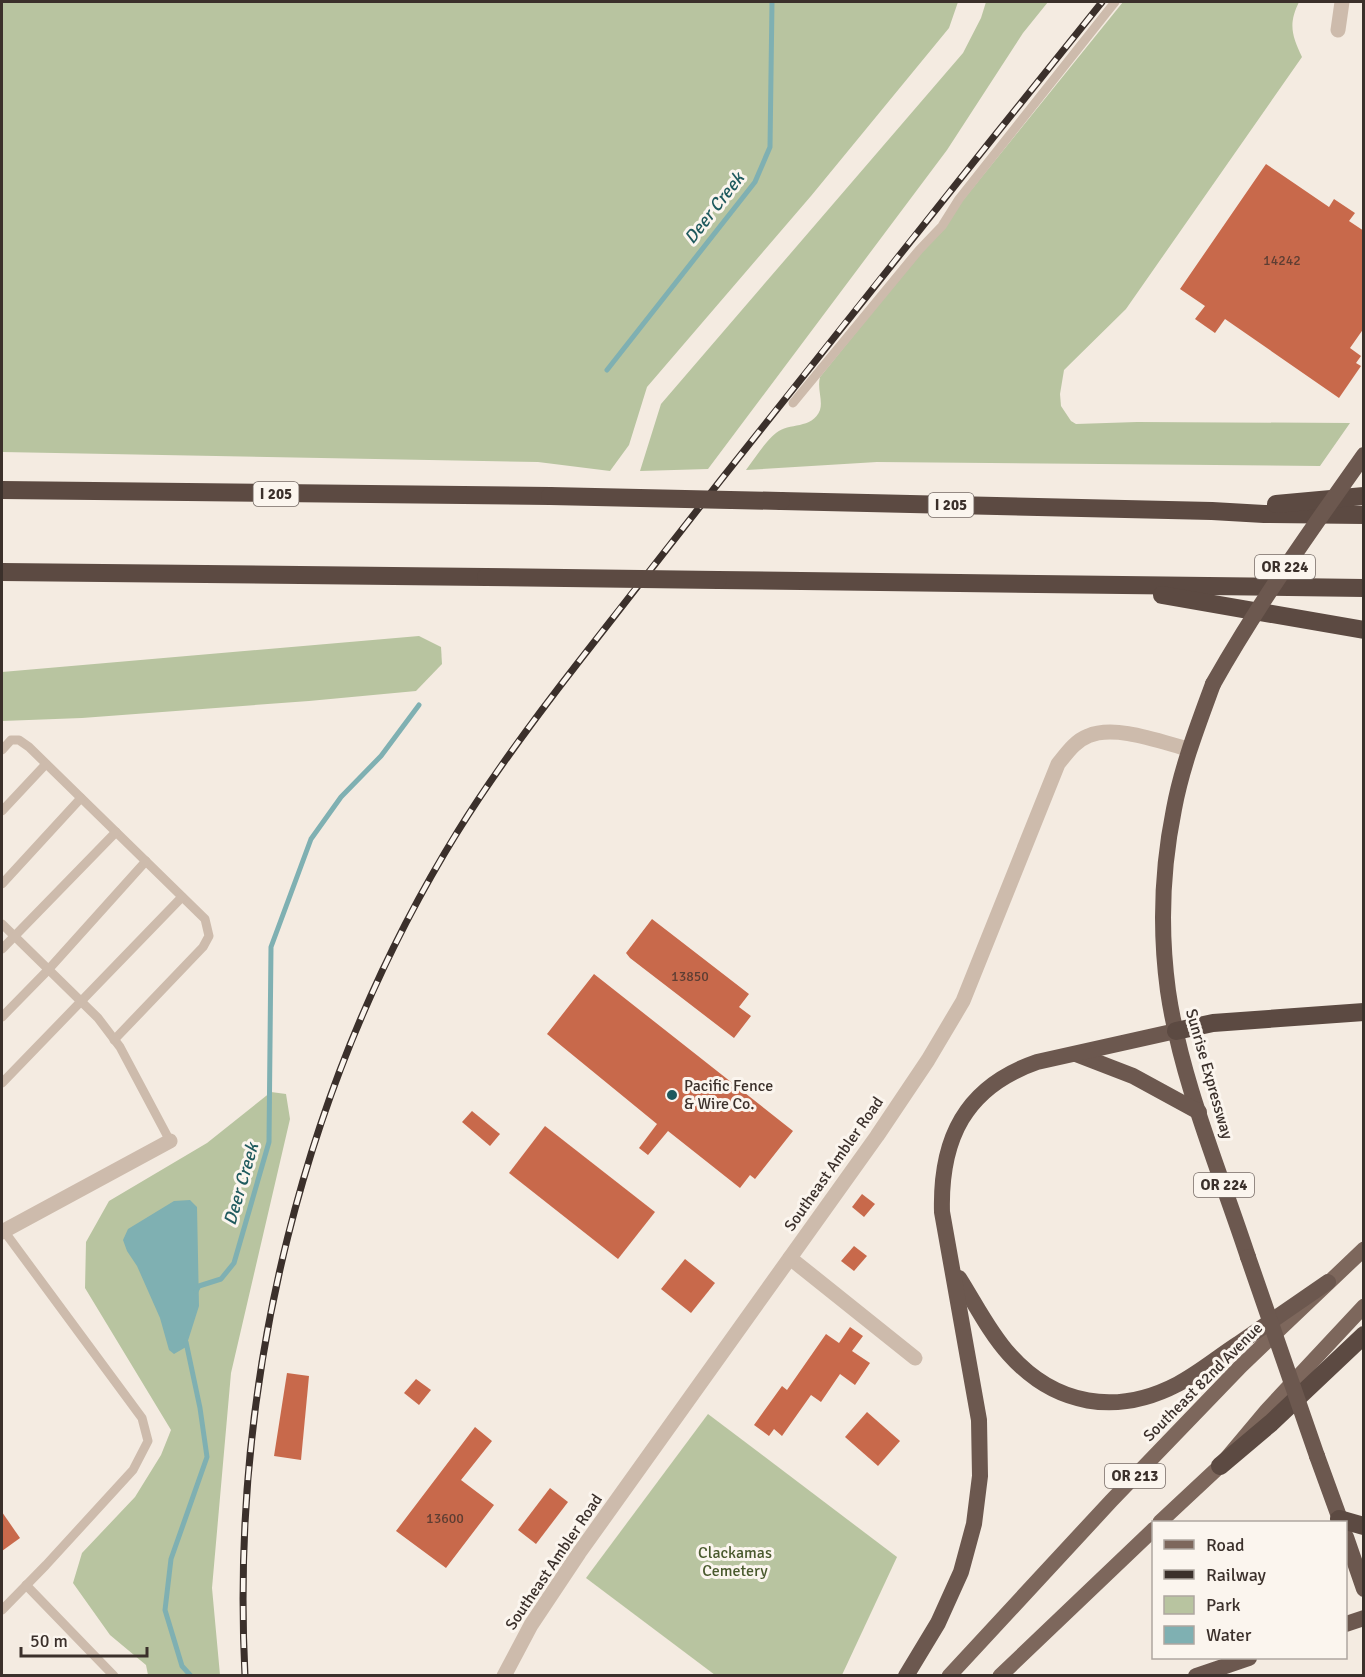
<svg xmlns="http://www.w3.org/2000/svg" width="1365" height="1677" font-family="Signika,sans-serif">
  <rect width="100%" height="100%" fill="#f4ebe1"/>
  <g fill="#b8c4a0">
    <path d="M 2,2 L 958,2 L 949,28 L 811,196 L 647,387 L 629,445 L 610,471 L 538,462 L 2,452 Z"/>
    <path d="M 986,2 L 1048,2 L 1023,33 L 947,150 L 708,469 L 640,471 L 661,404 L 963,53 L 981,18 Z"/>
    <path d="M 1123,2 L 1299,2 C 1288,24 1292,36 1302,57 L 1126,309 L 1064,370 L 1060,394 L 1061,406 L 1071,421 L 1076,424 L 1137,422 L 1350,423 L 1320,466 L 877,462 L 746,470 C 755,458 764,443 776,433 C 789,422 812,430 820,410 C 823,400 817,389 820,377 Z"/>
    <path d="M 419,636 L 441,647 L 442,664 L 416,691 L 309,701 L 82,718 L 2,721 L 2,672 Z"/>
    <path d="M 271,1092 L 286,1094 L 290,1119 L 231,1373 L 212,1588 L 220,1675 L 148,1675 L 146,1665 L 110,1635 L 73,1583 L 82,1553 L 135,1497 L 161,1455 L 171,1430 L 85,1288 L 86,1242 L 109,1201 L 207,1143 Z"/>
    <path d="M 708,1414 L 897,1557 L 842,1675 L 715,1675 L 586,1578 Z"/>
  </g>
  <path fill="#7fb0b2" d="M 190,1200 L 197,1207 L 199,1306 L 186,1347 L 174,1354 L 169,1350 L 160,1318 L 137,1266 L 127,1251 L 123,1240 L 128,1229 L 174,1201 Z"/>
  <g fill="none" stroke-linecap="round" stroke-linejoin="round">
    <g stroke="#7fb0b2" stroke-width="5">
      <path d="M 607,370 L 755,182 L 770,147 L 772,2"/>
      <path d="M 196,1291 L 199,1286 L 221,1279 L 234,1263 L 269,1142 L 271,947 L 311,839 L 341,797 L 381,756 L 419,705"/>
      <path d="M 186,1342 L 200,1408 L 207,1457 L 171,1559 L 165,1610 L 182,1666 L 191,1676"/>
    </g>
  </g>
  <g fill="#c8694b">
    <path d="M 1266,164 L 1329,207 L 1334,199 L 1355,213 L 1349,221 L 1364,231 L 1364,328 L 1350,348 L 1361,356 L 1356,363 L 1361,366 L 1339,398 L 1225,319 L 1215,333 L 1195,319 L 1205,306 L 1180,289 Z"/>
    <path d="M 652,919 L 749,994 L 739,1007 L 751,1016 L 734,1038 L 630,958 L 626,953 Z"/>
    <path d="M 594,974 L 793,1131 L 755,1179 L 750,1175 L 740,1188 L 668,1131 L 648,1155 L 639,1148 L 657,1124 L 547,1034 Z"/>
    <path d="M 472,1111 L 500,1134 L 490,1146 L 462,1122 Z"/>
    <path d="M 545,1126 L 655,1212 L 618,1259 L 509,1173 Z"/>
    <path d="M 862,1194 L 875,1204 L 864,1217 L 852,1207 Z"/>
    <path d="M 854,1246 L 867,1256 L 854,1271 L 841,1261 Z"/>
    <path d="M 685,1259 L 715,1283 L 691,1313 L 661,1289 Z"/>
    <path d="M 850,1327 L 863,1336 L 852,1351 L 870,1363 L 855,1385 L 840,1374 L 821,1402 L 811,1395 L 782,1436 L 774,1429 L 769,1436 L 754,1425 L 782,1386 L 787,1390 L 826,1334 L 839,1343 Z"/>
    <path d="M 287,1373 L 309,1376 L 301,1460 L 274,1456 Z"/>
    <path d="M 416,1379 L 431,1390 L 419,1405 L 404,1393 Z"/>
    <path d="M 867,1412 L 900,1441 L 878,1466 L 845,1437 Z"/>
    <path d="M 475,1427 L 492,1441 L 461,1480 L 494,1505 L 446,1568 L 396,1531 Z"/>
    <path d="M 550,1488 L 568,1502 L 536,1544 L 518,1530 Z"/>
    <path d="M 2,1512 L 20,1538 L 2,1551 Z"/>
  </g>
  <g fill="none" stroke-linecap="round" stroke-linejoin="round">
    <g stroke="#cdbbac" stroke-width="9">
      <path d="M 793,403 L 919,250 L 942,226 L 959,199 L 1115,2"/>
      <path d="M 2,750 L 11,740 L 19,740 L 29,747 L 205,919 L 209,936 L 203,947 L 114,1040"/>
      <path d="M 2,811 L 46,764"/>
      <path d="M 2,884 L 81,798"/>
      <path d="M 2,924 L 98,1018 L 120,1047 L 170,1141"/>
      <path d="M 2,949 L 116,832"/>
      <path d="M 2,1017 L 48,970 L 146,861"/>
      <path d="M 2,1083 L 182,897"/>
      <path d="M 26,1585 L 114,1676"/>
      <path d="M 2,1610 L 46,1565 L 133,1470 L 148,1441 L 142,1418 L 4,1231"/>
    </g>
    <g stroke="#cdbbac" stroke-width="15">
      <path d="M 1338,30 L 1342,2"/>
      <path d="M 2,1232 L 170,1141"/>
      <path d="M 790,1258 L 915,1358"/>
      <path d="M 504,1676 L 531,1625 L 579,1553 L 877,1136 L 928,1060 L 963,1001 L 1058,764 C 1067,753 1075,741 1088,736 C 1115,724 1161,742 1188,749"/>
    </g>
    <g stroke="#7d675c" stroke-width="15">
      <path d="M 1160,1522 L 1220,1466 L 1267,1410 L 1364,1306"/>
      <path d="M 949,1676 L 1111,1501 L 1241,1366 L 1364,1249"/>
      <path d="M 1000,1676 L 1154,1529"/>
    </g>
    <g stroke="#6c584f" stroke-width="16">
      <path d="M 1213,684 C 1198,725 1182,766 1174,809 C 1162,868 1160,932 1168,991 C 1181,1080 1220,1172 1248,1257"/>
      <path d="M 1076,1054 L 1133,1076 L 1199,1112"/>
      <path d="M 959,1278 C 975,1303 989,1332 1009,1354 C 1055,1406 1117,1416 1178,1384 C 1199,1373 1218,1357 1238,1344 C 1268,1323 1298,1303 1328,1282"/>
      <path d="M 1317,1456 L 1341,1522"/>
      <path d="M 1346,1537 L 1364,1589"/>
      <path d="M 1346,1624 L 1364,1618"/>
      <path d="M 906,1676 L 938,1623 L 961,1572 L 974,1524 L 980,1476 L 979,1420 L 942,1212 C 940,1139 965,1087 1037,1062 L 1176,1031"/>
      <path d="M 1196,1676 L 1249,1658"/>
    </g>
    <g stroke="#5c4a42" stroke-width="18">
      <path d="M 2,490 L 550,496"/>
      <path d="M 781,501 L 1212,511 L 1264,514 L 1364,515"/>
      <path d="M 1276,504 L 1364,496"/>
      <path d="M 2,572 L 486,577"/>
      <path d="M 718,580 L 1364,588"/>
      <path d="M 1162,595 L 1364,630"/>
      <path d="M 1176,1031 L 1213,1023 L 1364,1012"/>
      <path d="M 1220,1466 L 1271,1423 L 1364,1335"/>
      <path d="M 1339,1519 L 1364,1526"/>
    </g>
    <defs>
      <path id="rail" d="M 245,1676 C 230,1381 303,1082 458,831 C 494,773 535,718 577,664 C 624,603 672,542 720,481 C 847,320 974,161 1102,2"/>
    </defs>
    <use href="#rail" stroke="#3b302b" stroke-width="7"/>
    <use href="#rail" stroke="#fbf5ee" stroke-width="4.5" stroke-dasharray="14" stroke-linecap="butt"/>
    <g stroke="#6c584f" stroke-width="16">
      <path d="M 1213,684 C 1258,604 1311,530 1364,455"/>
      <path d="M 1248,1257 L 1317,1456"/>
    </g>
    <g stroke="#5c4a42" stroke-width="18">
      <path d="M 550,496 L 781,501"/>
      <path d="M 486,577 L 718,580"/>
    </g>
  </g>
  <circle fill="#1f5a5e" stroke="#fbf5ee" stroke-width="2" cx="672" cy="1095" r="6"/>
  <g text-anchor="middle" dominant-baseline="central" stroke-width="6" stroke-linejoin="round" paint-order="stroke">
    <g font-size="14" fill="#5e3e33">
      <text x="1282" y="260">14242</text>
      <text x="690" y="976">13850</text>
      <text x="445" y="1518">13600</text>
    </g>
    <g fill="#fbf5ee" stroke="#756b66" stroke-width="1.5">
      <rect x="253.5" y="482" width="45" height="24" rx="4.5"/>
      <rect x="928.5" y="493" width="45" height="24" rx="4.5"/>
      <rect x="1255" y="555" width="60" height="24" rx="4.5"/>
      <rect x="1194" y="1173" width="60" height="24" rx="4.5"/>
      <rect x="1105" y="1464" width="60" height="24" rx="4.5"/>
    </g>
    <g font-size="15" font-weight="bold" fill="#3b302b">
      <text x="276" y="494">I 205</text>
      <text x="951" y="505">I 205</text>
      <text x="1285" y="567">OR 224</text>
      <text x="1224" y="1185">OR 224</text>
      <text x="1135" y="1476">OR 213</text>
    </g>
    <g font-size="16" fill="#3b302b" stroke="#fbf5ee">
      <text transform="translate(1209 1074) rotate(74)">Sunrise Expressway</text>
      <text transform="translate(834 1164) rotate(-55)">Southeast Ambler Road</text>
      <text transform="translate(1203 1382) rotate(-45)">Southeast 82nd Avenue</text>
      <text transform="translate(554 1562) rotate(-56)">Southeast Ambler Road</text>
    </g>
    <g font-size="16" fill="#3b302b" stroke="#fbf5ee" text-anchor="start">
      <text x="684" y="1086">Pacific Fence<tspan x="684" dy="18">&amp; Wire Co.</tspan></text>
    </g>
    <g font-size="16" fill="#4a5a2e" stroke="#fbf5ee">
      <text x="735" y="1553">Clackamas<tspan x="735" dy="18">Cemetery</tspan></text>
    </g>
    <g font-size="18" font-style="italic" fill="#1f5a5e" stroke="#fbf5ee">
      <text transform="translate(714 208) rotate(-52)">Deer Creek</text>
      <text transform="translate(241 1184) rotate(-74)">Deer Creek</text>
    </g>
  </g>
  <rect width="1365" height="1677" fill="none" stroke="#3b302b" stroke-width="6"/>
  <rect x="1152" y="1521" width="195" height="138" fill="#fbf5ee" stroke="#aea6a0" stroke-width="1.5"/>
  <rect x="1164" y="1540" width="30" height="9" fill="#7d675c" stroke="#aea6a0" stroke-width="1.5"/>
  <text x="1206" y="1551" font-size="18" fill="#3b302b">Road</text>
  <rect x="1164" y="1570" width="30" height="9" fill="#3b302b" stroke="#aea6a0" stroke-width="1.5"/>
  <text x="1206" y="1581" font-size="18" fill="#3b302b">Railway</text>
  <rect x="1164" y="1596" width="30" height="18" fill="#b8c4a0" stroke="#aea6a0" stroke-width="1.5"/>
  <text x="1206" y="1611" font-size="18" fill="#3b302b">Park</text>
  <rect x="1164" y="1626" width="30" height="18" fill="#7fb0b2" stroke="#aea6a0" stroke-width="1.5"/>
  <text x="1206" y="1641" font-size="18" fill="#3b302b">Water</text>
  <path d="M21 1647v9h126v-9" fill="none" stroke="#3b302b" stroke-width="3"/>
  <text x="30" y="1647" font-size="18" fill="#3b302b" stroke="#fbf5ee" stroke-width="4.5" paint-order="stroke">50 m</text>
</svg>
